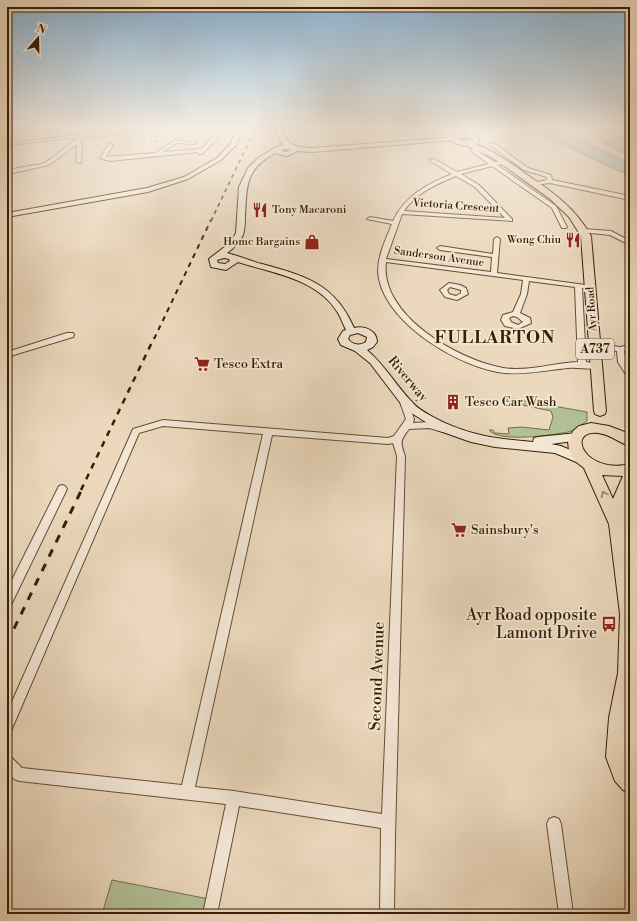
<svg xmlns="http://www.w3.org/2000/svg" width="637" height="921" font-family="'Libre Bodoni',serif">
  <rect width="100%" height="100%" fill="#ebd8bd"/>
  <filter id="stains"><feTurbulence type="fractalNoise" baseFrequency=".005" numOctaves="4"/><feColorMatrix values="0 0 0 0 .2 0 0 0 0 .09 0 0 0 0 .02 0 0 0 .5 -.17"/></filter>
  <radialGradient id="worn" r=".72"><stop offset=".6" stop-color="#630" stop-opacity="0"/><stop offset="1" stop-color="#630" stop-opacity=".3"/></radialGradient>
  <g fill="#b2c095" stroke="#74704c">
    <path d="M 630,135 L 630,156 L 603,143 Z"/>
    <path d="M 503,397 L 587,412 L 587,421 C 581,425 574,431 568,432 C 554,435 498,443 489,430 L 493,430 L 495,433 L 509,434 L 508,428 L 522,427 L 549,430 L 553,417 L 551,411 L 508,402 Z"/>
    <path d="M 112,880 L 209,899 L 206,914 L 102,914 Z"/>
  </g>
  <g fill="#9eb7bc" stroke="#757a72">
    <path d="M 7,127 L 44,127 L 7,136 Z"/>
    <path d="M 525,127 L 554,127 L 630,163 L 630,176 Z"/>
  </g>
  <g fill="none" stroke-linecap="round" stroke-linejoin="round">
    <defs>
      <g id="street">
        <path d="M 172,127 L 192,127 L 156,131 L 156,140 L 154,141 L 152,140 L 152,131 L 86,137 L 80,142 L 82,143 L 81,163 L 76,162 L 77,144 L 52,163 L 45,166 L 7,174 L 7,170 L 42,164 L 48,161 L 79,137 L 7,145 L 7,143 L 79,135 Z"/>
        <path d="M 223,127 L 228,127 L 202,154 L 198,154 L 198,152 L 110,161 L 100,158 L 109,144 L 111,144 L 113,145 L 106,157 L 156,153 L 175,140 L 197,143 L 195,144 L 176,143 L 163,152 L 201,149 Z"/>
        <path d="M 463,127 L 468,127 L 477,135 L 475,138 L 471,138 L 472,135 Z"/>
        <path d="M 490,143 L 494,143 L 528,168 L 551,175 L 552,180 L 630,196 L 630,200 L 550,183 L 533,185 L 533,183 L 547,180 L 547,177 L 524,170 L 490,145 Z"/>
        <path d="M 471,149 L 475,149 L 494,162 L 506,161 L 506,163 L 497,165 L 556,206 L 567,227 L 566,228 L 562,228 L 552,208 L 492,166 L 461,174 L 479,185 L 512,219 L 512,221 L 402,214 L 386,259 L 491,272 L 492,257 L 440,250 L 437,248 L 440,246 L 493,254 L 494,239 L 497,237 L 500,239 L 497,273 L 593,286 L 593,288 L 582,288 L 586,362 L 599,364 L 600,366 L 599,368 C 590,370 578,367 568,368 C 547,370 526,375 505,373 C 462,369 388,325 379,279 C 375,261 385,241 392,224 L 367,219 L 370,217 L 393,221 C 405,196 427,184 452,174 L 430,161 L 430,159 L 434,159 L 457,172 L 489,164 L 471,151 ZM 456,176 L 475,187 L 505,218 L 404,211 C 416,193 437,184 456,176 ZM 386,262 L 523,280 L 521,294 L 513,312 L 503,315 L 501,320 L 505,326 L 518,329 L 531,323 L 530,318 L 520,313 L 527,294 L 529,281 L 575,287 L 578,362 C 553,363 528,372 503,368 C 458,360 379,315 386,262 ZM 513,316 L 517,317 L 523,322 L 518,325 L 511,322 L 509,318 Z"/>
        <path d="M 583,229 L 611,231 L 630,241 L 630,245 L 610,235 L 581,232 L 580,231 Z"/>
        <path d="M 449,283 L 460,285 L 466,288 L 468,294 L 457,300 L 445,297 L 440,290 ZM 450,287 L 461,290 L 461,293 L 456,296 L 449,294 L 447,290 Z"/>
        <path d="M 67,333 L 73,333 L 74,335 L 73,337 L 7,357 L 7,352 Z"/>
        <path d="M 592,343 L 620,347 L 630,345 L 630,349 L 624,351 C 626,360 630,367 630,377 L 627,376 L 618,362 L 617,351 L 592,347 Z"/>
        <path d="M 404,399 L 408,402 L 414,419 L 413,423 L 429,422 L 446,427 L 447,429 L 443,432 L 429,428 L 409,429 C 400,441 400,442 405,456 L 395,837 L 394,914 L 380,914 L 381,828 L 239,806 L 217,914 L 203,914 L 226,804 L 19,781 L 14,779 L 7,772 L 7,757 L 12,758 L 22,768 L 182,785 L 263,434 L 163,426 L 139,433 L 11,731 L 7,733 L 7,713 L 133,429 L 163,420 L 388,438 L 394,436 L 406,419 L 400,402 ZM 272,435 L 388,444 L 393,443 L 397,456 L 382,814 L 234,791 L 195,787 Z"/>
        <path d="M 62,485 L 65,486 L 67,489 L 11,605 L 7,606 L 7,590 L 59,486 Z"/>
        <path d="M 554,817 L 559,819 L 561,824 L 573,914 L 559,914 L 547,824 L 549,819 Z"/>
      </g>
      <g id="secondary">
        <path d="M 238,127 L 244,127 L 236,145 L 221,160 L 188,179 L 148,192 L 7,217 L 7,213 L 147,188 L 184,177 L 217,158 L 230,144 Z"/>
        <path d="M 274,127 L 280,127 C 289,146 292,147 312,148 L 456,137 L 456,139 L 454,140 L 312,152 L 298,151 L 287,156 L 275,153 C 245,170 247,185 245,216 C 245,222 245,229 243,235 C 239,243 234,248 227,253 C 239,256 250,261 262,264 C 306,276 335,284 354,328 C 365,325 377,331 377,342 L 373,347 L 367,350 C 385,365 396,386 413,403 C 418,409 426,413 433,417 C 466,435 496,439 533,442 L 534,438 L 538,437 L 577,433 L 581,434 L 583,437 L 581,440 L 551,444 L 561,446 L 589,458 L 591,461 L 589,464 L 585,466 L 581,464 L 555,453 L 495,447 L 471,442 L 440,431 L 405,409 L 370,363 L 355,351 L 341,345 L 338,339 L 343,331 L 346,330 C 343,324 341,318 338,313 C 318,279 273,273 238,262 L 226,270 L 211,267 L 209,259 L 231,242 L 236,233 L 239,187 L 248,168 L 258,158 L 276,147 L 284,145 L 281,142 ZM 285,149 L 291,150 L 286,152 L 281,151 ZM 224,258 L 229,259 L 230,261 L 225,264 L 218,263 L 217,260 ZM 358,333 L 367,337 L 366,342 C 360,346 352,345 348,339 L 350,335 Z"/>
      </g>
      <g id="primary">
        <path d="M 436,127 L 445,127 L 455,134 C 464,131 475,132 480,141 L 476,144 C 495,152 512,164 529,176 C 554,193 576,209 591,236 L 606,411 L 605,414 L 600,416 L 595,414 L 594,411 L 581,236 L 569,217 L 549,198 L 493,158 L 467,146 L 456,144 ZM 461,137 L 469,138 L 472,140 L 464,141 L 458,139 Z"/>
        <path d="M 591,423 L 609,426 L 630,434 L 630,446 C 619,443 610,434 598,433 C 565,430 585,475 630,464 L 630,495 L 626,504 L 625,525 L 630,562 L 630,710 L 628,725 L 630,724 L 630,744 L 627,746 C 625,757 628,758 630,768 C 632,775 630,785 630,793 L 623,790 L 615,781 L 606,757 L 609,718 L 618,673 L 620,614 L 609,524 L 584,468 L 575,461 L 569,450 L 568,442 L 573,431 L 579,426 ZM 602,475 L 623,476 L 613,499 Z"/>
      </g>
    </defs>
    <use href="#street" stroke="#644d31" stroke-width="2"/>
    <use href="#secondary" stroke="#371f02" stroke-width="2"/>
    <use href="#primary" stroke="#371f02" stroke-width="2"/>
    <use href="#street" fill="#f2e6d4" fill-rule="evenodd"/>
    <use href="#secondary" fill="#f2e6d4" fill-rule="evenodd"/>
    <use href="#primary" fill="#ebd8bd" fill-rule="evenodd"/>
    <path stroke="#371f02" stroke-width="1.5" stroke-dasharray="4 4" stroke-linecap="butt" d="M 211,221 L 256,127"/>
    <path stroke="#371f02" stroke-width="2" stroke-dasharray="5 5" stroke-linecap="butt" d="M 154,339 L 211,220"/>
    <path stroke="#371f02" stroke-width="2.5" stroke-dasharray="6 6" stroke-linecap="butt" d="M 81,490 L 154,338"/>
    <path stroke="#371f02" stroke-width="3" stroke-dasharray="8 8" stroke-linecap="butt" d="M 7,643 L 82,489"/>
  </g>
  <defs><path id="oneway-chevron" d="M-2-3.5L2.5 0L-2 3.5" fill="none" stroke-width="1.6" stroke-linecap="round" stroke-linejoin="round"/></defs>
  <use stroke="#917c60" href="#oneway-chevron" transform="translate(604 494) rotate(-114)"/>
  <linearGradient id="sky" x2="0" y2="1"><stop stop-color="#8ab5d6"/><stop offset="0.5" stop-color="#f6ede1"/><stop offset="1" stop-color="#f6ede1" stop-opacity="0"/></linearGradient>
  <rect width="637" height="256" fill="url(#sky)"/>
  <defs>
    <symbol id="restaurant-bare" viewBox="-9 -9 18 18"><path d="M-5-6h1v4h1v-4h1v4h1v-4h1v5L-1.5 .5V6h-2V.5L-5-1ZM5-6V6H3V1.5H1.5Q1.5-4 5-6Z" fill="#8f2418" stroke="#f2e6d4" stroke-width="2.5" paint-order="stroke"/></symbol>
    <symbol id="shop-bare" viewBox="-9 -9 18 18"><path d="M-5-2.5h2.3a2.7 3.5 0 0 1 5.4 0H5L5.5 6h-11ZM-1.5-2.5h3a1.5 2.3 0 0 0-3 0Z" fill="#8f2418" stroke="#f2e6d4" stroke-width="2.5" paint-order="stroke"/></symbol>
    <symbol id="supermarket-bare" viewBox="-9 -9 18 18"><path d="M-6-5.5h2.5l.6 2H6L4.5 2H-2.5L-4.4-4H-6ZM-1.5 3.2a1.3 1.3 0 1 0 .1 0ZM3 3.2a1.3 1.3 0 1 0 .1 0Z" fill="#8f2418" stroke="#f2e6d4" stroke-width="2.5" paint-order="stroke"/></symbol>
    <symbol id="building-bare" viewBox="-9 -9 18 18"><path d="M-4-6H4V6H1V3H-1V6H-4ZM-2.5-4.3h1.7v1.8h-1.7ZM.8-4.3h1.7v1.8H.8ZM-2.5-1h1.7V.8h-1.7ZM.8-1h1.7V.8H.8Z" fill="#8f2418" stroke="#f2e6d4" stroke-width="2.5" paint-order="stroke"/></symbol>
    <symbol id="bus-bare" viewBox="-9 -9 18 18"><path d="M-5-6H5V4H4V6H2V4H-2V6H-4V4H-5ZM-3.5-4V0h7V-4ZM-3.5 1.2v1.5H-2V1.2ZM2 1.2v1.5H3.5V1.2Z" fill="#8f2418" stroke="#f2e6d4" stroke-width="2.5" paint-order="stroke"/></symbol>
  </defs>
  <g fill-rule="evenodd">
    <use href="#restaurant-bare" x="249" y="199" width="22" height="22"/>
    <use href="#restaurant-bare" x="562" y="229" width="22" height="22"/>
    <use href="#shop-bare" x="301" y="231" width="22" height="22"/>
    <use href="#supermarket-bare" x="191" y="353" width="22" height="22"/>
    <use href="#building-bare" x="442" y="391" width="22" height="22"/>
    <use href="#supermarket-bare" x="448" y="519" width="22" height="22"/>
    <use href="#bus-bare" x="598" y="613" width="22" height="22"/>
  </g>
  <g text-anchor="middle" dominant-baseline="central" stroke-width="3.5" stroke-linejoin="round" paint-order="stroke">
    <g font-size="11" fill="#371f02" stroke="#f2e6d4">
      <text transform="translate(456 206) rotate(4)">Victoria Crescent</text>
      <text transform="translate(439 257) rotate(8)">Sanderson Avenue</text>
      <text transform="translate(592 309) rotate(-94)">Ayr Road</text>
    </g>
    <g font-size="11" fill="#371f02" stroke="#f2e6d4" text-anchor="end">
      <text x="272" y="210" text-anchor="start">Tony Macaroni</text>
      <text x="561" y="240">Wong Chiu</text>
      <text x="300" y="242">Home Bargains</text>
    </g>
    <rect fill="#f2e6d4" stroke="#6f5b41" stroke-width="1" x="576" y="339" width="38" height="20" rx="3"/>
    <g font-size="12" font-weight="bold" fill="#371f02">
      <text x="595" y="349">A737</text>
    </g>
    <g font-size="13" fill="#371f02" stroke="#f2e6d4" text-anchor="start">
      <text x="214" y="364">Tesco Extra</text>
      <text x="465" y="402">Tesco Car Wash</text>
      <text x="471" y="530">Sainsbury's</text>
    </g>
    <g font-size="13" fill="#371f02" stroke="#f2e6d4">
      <text transform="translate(408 379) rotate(50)">Riverway</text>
    </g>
    <g font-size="16" fill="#371f02" stroke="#f2e6d4" text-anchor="end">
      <text x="597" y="615">Ayr Road opposite<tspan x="597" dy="18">Lamont Drive</tspan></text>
    </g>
    <g font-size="16" fill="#371f02" stroke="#f2e6d4">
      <text transform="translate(377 676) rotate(-88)">Second Avenue</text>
    </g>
    <g font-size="17" font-weight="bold" letter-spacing="1" fill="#371f02" stroke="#f2e6d4">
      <text x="495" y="338">FULLARTON</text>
    </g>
  </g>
  <rect width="637" height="921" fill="none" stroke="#ebd8bd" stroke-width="24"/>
  <rect x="8" y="8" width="621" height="905" fill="none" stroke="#371f02" stroke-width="2"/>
  <rect x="12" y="12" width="613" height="897" fill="none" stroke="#371f02"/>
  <g transform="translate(38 38) rotate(20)" stroke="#f2e6d4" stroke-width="3" paint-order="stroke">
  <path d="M0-3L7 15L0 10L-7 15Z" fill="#371f02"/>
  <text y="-6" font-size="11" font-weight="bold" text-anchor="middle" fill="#371f02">N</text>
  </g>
  <rect width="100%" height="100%" filter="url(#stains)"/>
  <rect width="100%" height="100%" fill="url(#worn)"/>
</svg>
